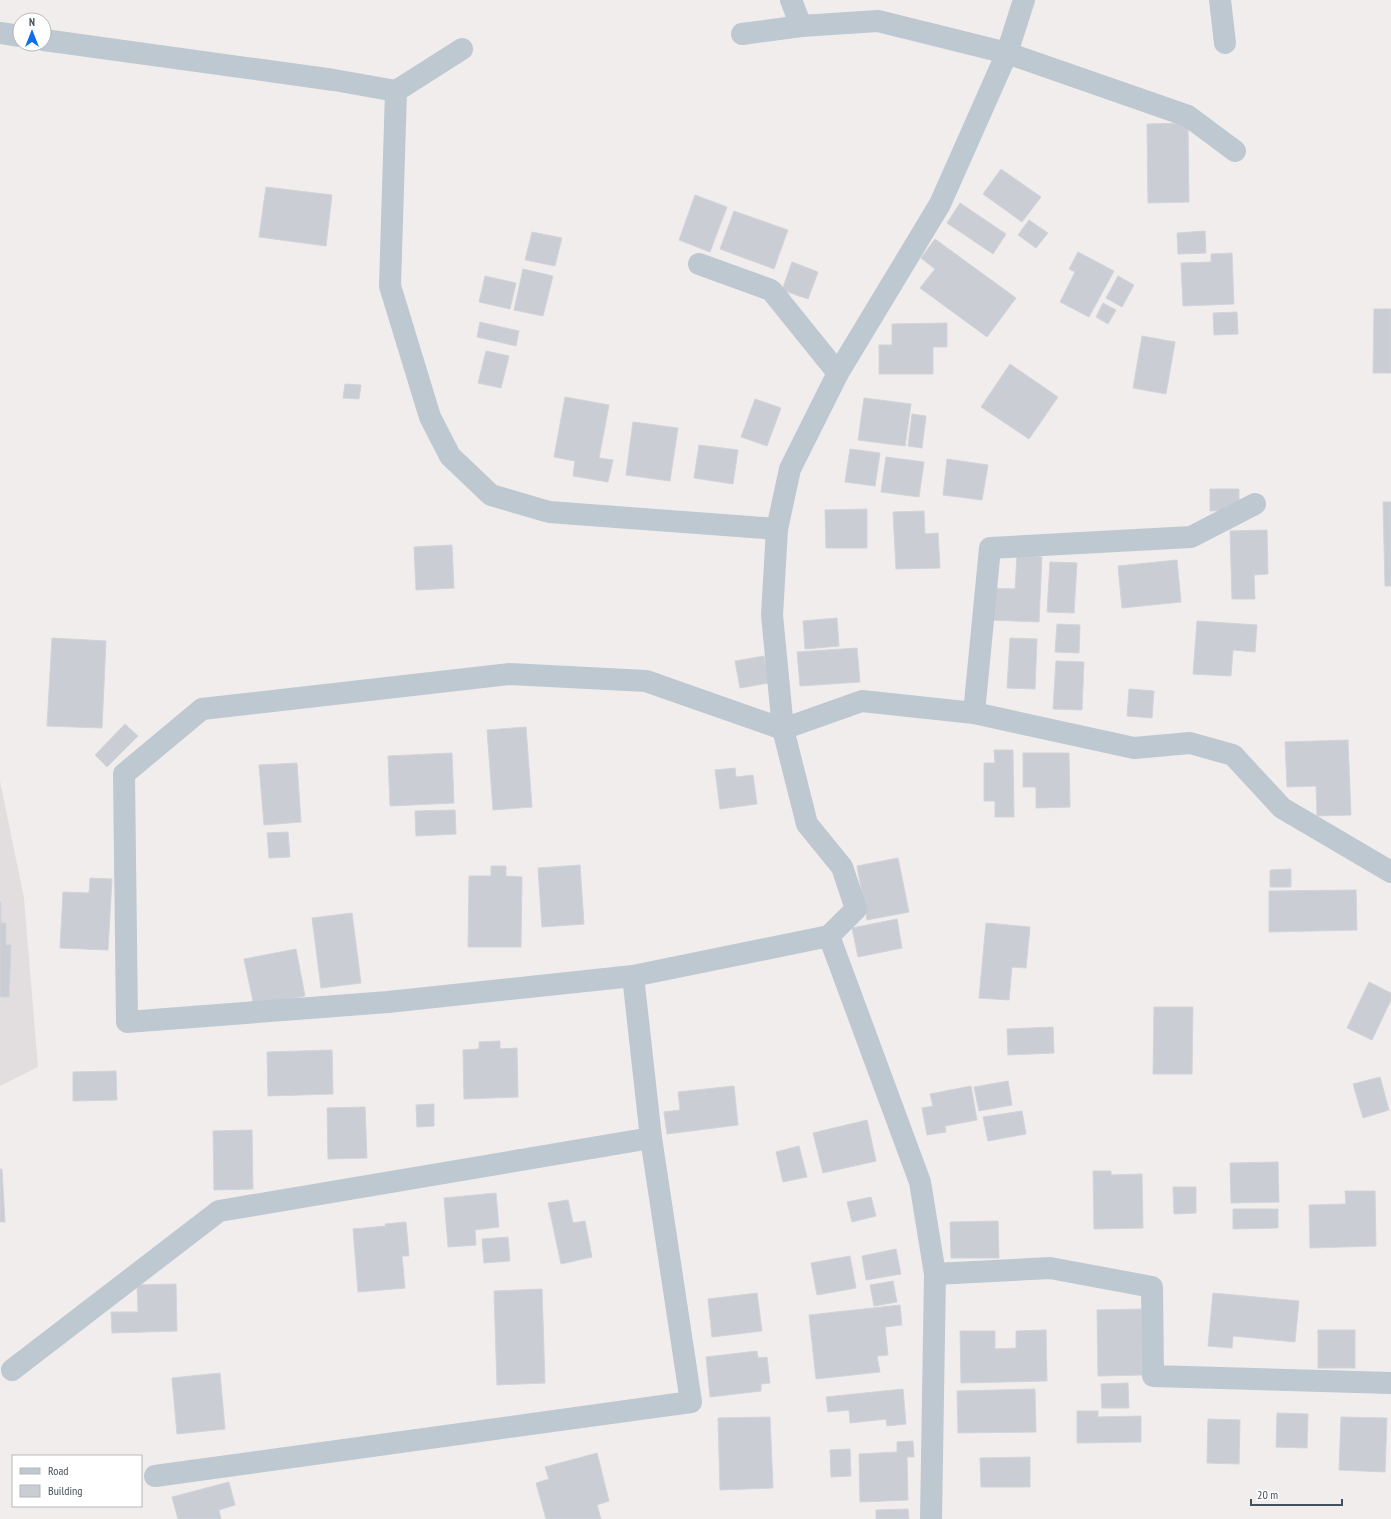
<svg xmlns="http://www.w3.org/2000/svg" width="1391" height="1519" font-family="'PT Sans Narrow',sans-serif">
  <rect width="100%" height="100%" fill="#f1eded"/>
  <path fill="#e2dedf" d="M 0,781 L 24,898 L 38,1067 L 0,1086 Z"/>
  <g fill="#cacdd3" stroke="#d1d4da">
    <path d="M 1188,123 L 1189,202 L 1148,203 L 1147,124 Z"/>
    <path d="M 1001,169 L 1041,197 L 1022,222 L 983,194 Z"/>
    <path d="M 266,187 L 332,195 L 326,246 L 259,237 Z"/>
    <path d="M 695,195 L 727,207 L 710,252 L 679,240 Z"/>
    <path d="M 960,203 L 1006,234 L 993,254 L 947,223 Z"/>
    <path d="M 734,211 L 788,230 L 774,269 L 720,249 Z"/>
    <path d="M 1029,220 L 1048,233 L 1036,248 L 1018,235 Z"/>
    <path d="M 1205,231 L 1206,253 L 1178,254 L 1177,233 Z"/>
    <path d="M 532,232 L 562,238 L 555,266 L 525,260 Z"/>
    <path d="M 935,239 L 1016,298 L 987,337 L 920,288 L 935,269 L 921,258 Z"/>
    <path d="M 1078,252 L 1114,271 L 1089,317 L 1060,302 L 1075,272 L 1069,269 Z"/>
    <path d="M 1232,253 L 1234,304 L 1183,306 L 1181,263 L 1211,262 L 1211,254 Z"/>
    <path d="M 792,262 L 818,272 L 808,299 L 782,290 Z"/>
    <path d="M 523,269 L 553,276 L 543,316 L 514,310 Z"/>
    <path d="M 485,276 L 516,283 L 510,309 L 479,302 Z"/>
    <path d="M 1118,276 L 1134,285 L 1122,307 L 1106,298 Z"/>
    <path d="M 1103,303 L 1116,310 L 1108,324 L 1096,317 Z"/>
    <path d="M 1374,309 L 1391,309 L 1391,373 L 1373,373 Z"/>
    <path d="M 1237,312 L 1238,334 L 1214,335 L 1213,313 Z"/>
    <path d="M 480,322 L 519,331 L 516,346 L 477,337 Z"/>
    <path d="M 947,323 L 947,347 L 933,347 L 933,374 L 879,374 L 879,345 L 892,345 L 892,324 Z"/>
    <path d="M 1142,336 L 1175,342 L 1166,394 L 1133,388 Z"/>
    <path d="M 486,351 L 509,356 L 501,388 L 478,383 Z"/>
    <path d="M 1010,364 L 1058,397 L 1029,439 L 981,407 Z"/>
    <path d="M 345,384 L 361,385 L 359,399 L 343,398 Z"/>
    <path d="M 565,397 L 609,405 L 599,458 L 613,460 L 608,482 L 573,476 L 575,461 L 554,457 Z"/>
    <path d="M 864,398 L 911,404 L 905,446 L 858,440 Z"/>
    <path d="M 755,399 L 781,408 L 767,446 L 741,437 Z"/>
    <path d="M 912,414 L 926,416 L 922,448 L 908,446 Z"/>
    <path d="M 633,422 L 678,428 L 670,481 L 626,475 Z"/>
    <path d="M 699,445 L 738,450 L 733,484 L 694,478 Z"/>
    <path d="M 850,449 L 880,453 L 875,486 L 845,482 Z"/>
    <path d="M 886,457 L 924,462 L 919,497 L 881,492 Z"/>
    <path d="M 947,459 L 988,465 L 982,500 L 943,495 Z"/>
    <path d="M 1210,489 L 1239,489 L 1239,510 L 1210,511 Z"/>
    <path d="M 1383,502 L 1391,502 L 1391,586 L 1385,586 Z"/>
    <path d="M 867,509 L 867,548 L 826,548 L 825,510 Z"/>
    <path d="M 924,511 L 925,534 L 938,533 L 940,568 L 896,569 L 893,512 Z"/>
    <path d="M 1267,530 L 1268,574 L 1254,575 L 1255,599 L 1232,599 L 1230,531 Z"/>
    <path d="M 452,545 L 454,588 L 416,590 L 414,547 Z"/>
    <path d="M 1017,555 L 1042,557 L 1039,622 L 989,620 L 990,588 L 1015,589 Z"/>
    <path d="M 1177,560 L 1181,602 L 1122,608 L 1118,566 Z"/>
    <path d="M 1050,562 L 1077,563 L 1074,613 L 1047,612 Z"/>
    <path d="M 837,618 L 839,646 L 805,649 L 803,621 Z"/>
    <path d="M 1197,621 L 1257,625 L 1255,652 L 1233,650 L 1231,676 L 1193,674 Z"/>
    <path d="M 1057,624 L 1080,625 L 1079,653 L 1055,652 Z"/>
    <path d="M 52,638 L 106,641 L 102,728 L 47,726 Z"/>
    <path d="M 1010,638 L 1037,639 L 1035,689 L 1007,688 Z"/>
    <path d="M 857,648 L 860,682 L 800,686 L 797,652 Z"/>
    <path d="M 764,656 L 769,683 L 740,688 L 735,661 Z"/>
    <path d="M 1056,661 L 1084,662 L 1082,710 L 1053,709 Z"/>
    <path d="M 1129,689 L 1154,691 L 1152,718 L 1127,716 Z"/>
    <path d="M 125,724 L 138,736 L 107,767 L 95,755 Z"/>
    <path d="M 526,727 L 532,807 L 493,810 L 487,730 Z"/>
    <path d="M 1348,740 L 1351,815 L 1317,816 L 1316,786 L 1287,787 L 1285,742 Z"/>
    <path d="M 994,750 L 1013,750 L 1014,817 L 995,817 L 995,801 L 984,801 L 984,763 L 995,763 Z"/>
    <path d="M 452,753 L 454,803 L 390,806 L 388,756 Z"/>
    <path d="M 1023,753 L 1069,753 L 1070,807 L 1036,808 L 1036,787 L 1023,787 Z"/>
    <path d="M 297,763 L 301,822 L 264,825 L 259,765 Z"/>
    <path d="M 735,768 L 736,777 L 753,775 L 757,804 L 720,809 L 715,770 Z"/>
    <path d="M 455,810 L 456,834 L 416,836 L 415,811 Z"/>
    <path d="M 288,832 L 290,857 L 269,858 L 267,833 Z"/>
    <path d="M 898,858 L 909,912 L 867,920 L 857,866 Z"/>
    <path d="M 580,865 L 584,924 L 542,927 L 538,868 Z"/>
    <path d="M 491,866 L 506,866 L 506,876 L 522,877 L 521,947 L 468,947 L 469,876 L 491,876 Z"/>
    <path d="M 1291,869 L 1291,887 L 1270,887 L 1270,870 Z"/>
    <path d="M 90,878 L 112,879 L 108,950 L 60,948 L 63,892 L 89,893 Z"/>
    <path d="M 1356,890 L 1357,930 L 1269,932 L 1269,891 Z"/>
    <path d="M 0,902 L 1,902 L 1,923 L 6,923 L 6,945 L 11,945 L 9,997 L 0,997 Z"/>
    <path d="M 352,913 L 361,983 L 321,988 L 312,918 Z"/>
    <path d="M 897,919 L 902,948 L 858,957 L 852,928 Z"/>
    <path d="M 986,923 L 1030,927 L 1026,968 L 1012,967 L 1009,1000 L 979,998 Z"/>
    <path d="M 296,949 L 305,996 L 254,1006 L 244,959 Z"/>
    <path d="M 1369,982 L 1391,993 L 1391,1000 L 1372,1040 L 1347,1028 Z"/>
    <path d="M 1154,1007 L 1193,1007 L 1192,1074 L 1153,1074 Z"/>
    <path d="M 1053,1027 L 1054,1053 L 1008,1055 L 1007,1029 Z"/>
    <path d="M 500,1041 L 500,1049 L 517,1048 L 518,1097 L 464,1099 L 463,1050 L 479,1049 L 479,1042 Z"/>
    <path d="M 332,1050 L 333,1094 L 268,1096 L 267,1052 Z"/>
    <path d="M 116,1071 L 117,1100 L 73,1101 L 73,1072 Z"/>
    <path d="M 1380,1077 L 1389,1110 L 1363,1118 L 1353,1084 Z"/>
    <path d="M 1008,1081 L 1012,1105 L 979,1111 L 974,1087 Z"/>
    <path d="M 734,1086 L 738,1125 L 667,1134 L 664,1112 L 680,1110 L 678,1092 Z"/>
    <path d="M 971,1086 L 977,1120 L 945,1126 L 946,1132 L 927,1135 L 922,1108 L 933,1106 L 930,1094 Z"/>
    <path d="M 434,1104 L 434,1126 L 417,1127 L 416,1105 Z"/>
    <path d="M 365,1107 L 367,1158 L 328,1159 L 327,1108 Z"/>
    <path d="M 1022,1111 L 1026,1134 L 988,1141 L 983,1117 Z"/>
    <path d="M 867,1120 L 876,1161 L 823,1173 L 813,1133 Z"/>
    <path d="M 252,1130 L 253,1189 L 214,1190 L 213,1131 Z"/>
    <path d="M 799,1146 L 807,1177 L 783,1182 L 776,1152 Z"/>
    <path d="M 1278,1162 L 1279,1202 L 1231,1203 L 1230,1163 Z"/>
    <path d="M 0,1169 L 2,1169 L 5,1222 L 0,1222 Z"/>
    <path d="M 1093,1171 L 1111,1171 L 1111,1175 L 1142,1174 L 1143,1228 L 1094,1229 Z"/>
    <path d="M 1173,1187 L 1196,1187 L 1196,1213 L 1174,1214 Z"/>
    <path d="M 1345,1191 L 1375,1191 L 1376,1246 L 1310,1248 L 1309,1205 L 1346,1204 Z"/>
    <path d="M 496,1193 L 499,1227 L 475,1230 L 476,1245 L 448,1247 L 444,1198 Z"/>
    <path d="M 871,1197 L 876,1216 L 852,1222 L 847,1202 Z"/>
    <path d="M 568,1200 L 573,1223 L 585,1221 L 592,1257 L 561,1264 L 548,1203 Z"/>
    <path d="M 1233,1209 L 1278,1209 L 1278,1228 L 1233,1229 Z"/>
    <path d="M 998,1221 L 999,1258 L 951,1258 L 950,1222 Z"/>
    <path d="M 406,1222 L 409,1256 L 402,1256 L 405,1288 L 358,1292 L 353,1229 L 386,1226 L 385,1224 Z"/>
    <path d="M 508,1237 L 510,1261 L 484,1263 L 482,1239 Z"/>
    <path d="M 896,1249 L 901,1274 L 866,1280 L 862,1256 Z"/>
    <path d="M 850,1256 L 856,1288 L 817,1295 L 811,1263 Z"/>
    <path d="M 893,1281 L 897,1302 L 874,1306 L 870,1285 Z"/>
    <path d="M 176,1284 L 177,1331 L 112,1333 L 111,1312 L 138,1312 L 137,1285 Z"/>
    <path d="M 542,1289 L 545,1383 L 497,1385 L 494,1291 Z"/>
    <path d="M 757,1293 L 762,1331 L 712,1337 L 708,1299 Z"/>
    <path d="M 1213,1293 L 1299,1301 L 1295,1342 L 1233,1336 L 1232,1348 L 1208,1346 Z"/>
    <path d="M 900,1305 L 902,1325 L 885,1327 L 888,1355 L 877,1356 L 880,1372 L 816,1379 L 809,1315 Z"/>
    <path d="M 1141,1309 L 1142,1375 L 1098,1376 L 1097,1310 Z"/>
    <path d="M 1046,1330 L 1047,1381 L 961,1383 L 960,1331 L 995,1331 L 995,1349 L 1016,1348 L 1016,1331 Z"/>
    <rect x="1318" y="1330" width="37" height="38"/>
    <path d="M 757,1351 L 758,1358 L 767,1357 L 770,1383 L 761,1384 L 761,1391 L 710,1397 L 706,1357 Z"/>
    <path d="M 220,1373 L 225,1429 L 177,1434 L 172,1378 Z"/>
    <path d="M 1128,1383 L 1129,1408 L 1102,1408 L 1101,1384 Z"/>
    <path d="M 903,1389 L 906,1424 L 887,1426 L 886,1419 L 850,1423 L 849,1410 L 828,1412 L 826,1397 Z"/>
    <path d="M 1035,1389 L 1036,1432 L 958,1433 L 957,1391 Z"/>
    <path d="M 1077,1411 L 1098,1411 L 1098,1417 L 1141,1416 L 1141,1442 L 1077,1443 Z"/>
    <path d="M 1277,1413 L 1308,1414 L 1307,1448 L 1276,1447 Z"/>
    <path d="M 770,1417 L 773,1488 L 720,1490 L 718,1418 Z"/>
    <path d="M 1341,1417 L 1387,1418 L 1385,1472 L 1339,1470 Z"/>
    <path d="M 1208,1419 L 1240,1420 L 1239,1464 L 1207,1463 Z"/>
    <path d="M 913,1441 L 914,1457 L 907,1457 L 908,1500 L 860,1502 L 859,1454 L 897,1452 L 897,1442 Z"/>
    <path d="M 850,1449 L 851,1476 L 831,1477 L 830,1450 Z"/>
    <path d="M 597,1453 L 609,1501 L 597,1505 L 601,1519 L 546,1519 L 536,1483 L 549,1479 L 545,1467 Z"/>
    <path d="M 1030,1457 L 1030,1487 L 981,1487 L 980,1458 Z"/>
    <path d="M 229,1482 L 235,1505 L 219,1510 L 221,1519 L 178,1519 L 172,1497 Z"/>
    <path d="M 908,1509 L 909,1519 L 876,1519 L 876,1510 Z"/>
  </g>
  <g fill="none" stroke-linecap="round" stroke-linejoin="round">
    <g stroke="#bdc8d1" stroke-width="22">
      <path d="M 791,0 L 801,26"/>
      <path d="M 1220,0 L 1225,43"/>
      <path d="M 0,33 L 20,36"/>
      <path d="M 742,34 L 801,26 L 878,21 L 1007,53 L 1188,116 L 1235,151"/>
      <path d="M 44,40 L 334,80 L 396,91"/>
      <path d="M 462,49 L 396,91 L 390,286 L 430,417 L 450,456 L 491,495 L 549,512 L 777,529"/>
      <path d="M 699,264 L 771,290 L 838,373"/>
      <path d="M 974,713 L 990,548 L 1191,537 L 1255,504"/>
      <path d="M 829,936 L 633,976 L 388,1002 L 127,1022 L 124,774 L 202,709 L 510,674 L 646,681 L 783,729 L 862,701 L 974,713 L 1134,748 L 1190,743 L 1233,755 L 1282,808 L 1391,872"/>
      <path d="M 935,1274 L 1050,1268 L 1152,1287 L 1153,1376 L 1391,1383"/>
      <path d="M 12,1370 L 219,1211 L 651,1138"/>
      <path d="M 155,1476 L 691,1402 L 651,1138 L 633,976"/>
      <path d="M 931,1519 L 935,1274 L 920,1182 L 829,936 L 856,909 L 842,867 L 807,824 L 783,729 L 772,615 L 777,529 L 790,469 L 838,373 L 940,204 L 1007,53 L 1024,0"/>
    </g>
  </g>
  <rect x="12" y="1455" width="130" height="52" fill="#ffffff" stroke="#b5b9be"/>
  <rect x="20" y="1468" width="20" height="6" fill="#bdc8d1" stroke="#b5b9be"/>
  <text x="48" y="1475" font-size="12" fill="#45515c">Road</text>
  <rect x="20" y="1485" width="20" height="12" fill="#cacdd3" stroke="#b5b9be"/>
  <text x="48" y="1495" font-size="12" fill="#45515c">Building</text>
  <g transform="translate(32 32)"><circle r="19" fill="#ffffff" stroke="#b5b9be"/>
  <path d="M0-3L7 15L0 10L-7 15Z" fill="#106ee8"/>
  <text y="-6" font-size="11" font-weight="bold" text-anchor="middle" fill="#45515c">N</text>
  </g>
  <path d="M1251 1499v6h91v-6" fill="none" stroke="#45515c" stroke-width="2"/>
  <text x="1257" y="1499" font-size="12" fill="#45515c" stroke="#ffffff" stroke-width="3" paint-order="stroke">20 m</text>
</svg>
